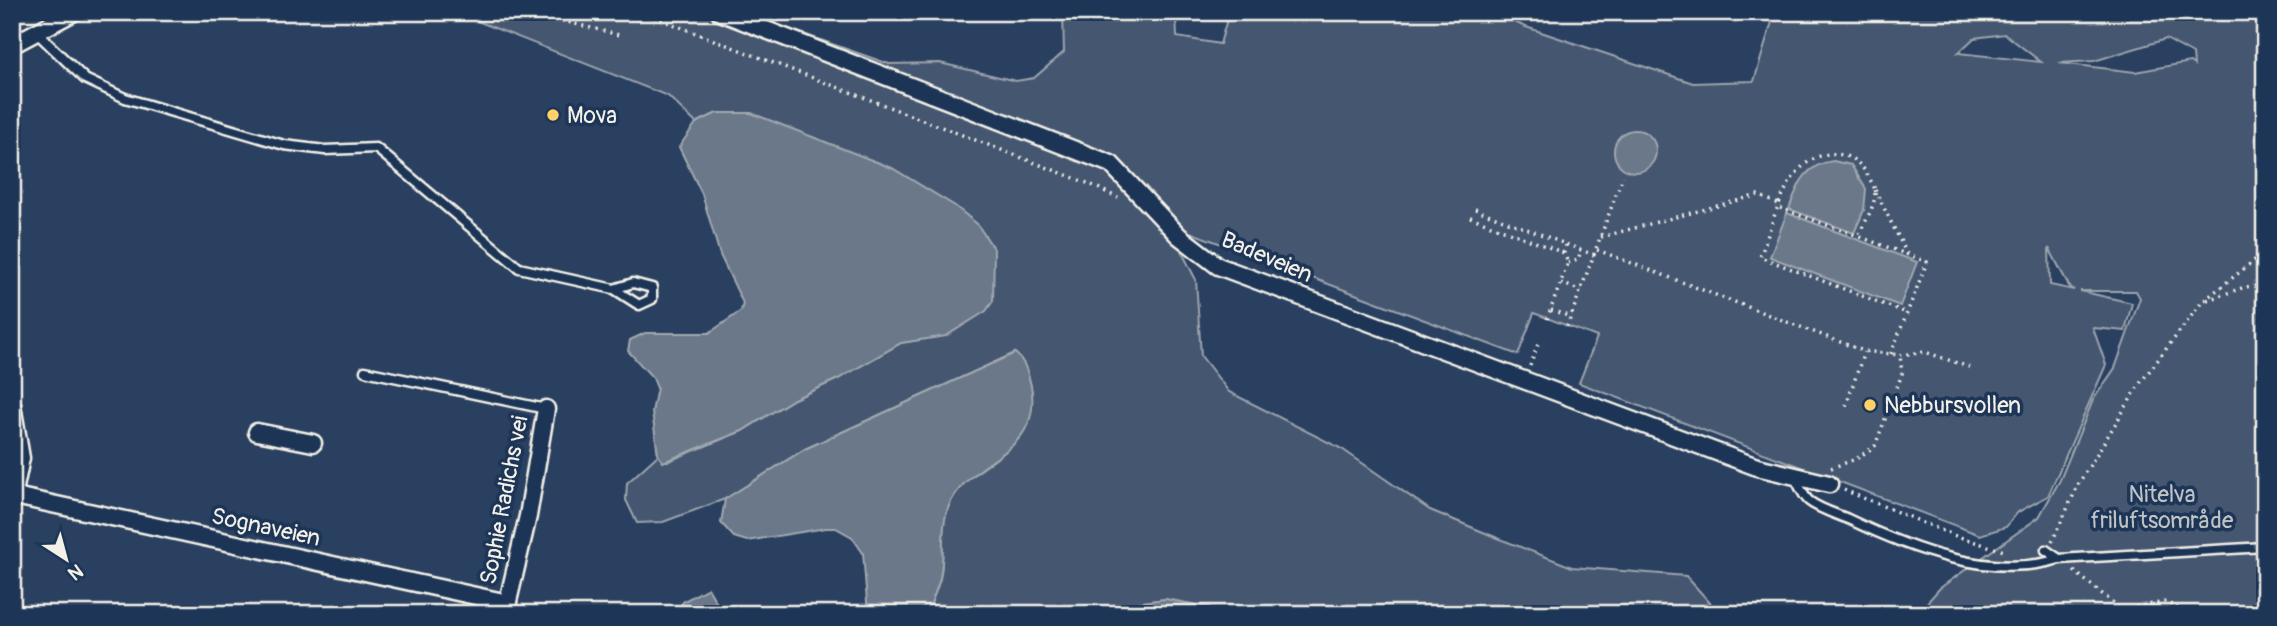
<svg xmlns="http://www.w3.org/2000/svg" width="2277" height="626" font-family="Pangolin,sans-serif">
  <rect width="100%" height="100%" fill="#2a4060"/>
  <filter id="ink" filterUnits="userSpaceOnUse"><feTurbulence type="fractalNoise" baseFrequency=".0143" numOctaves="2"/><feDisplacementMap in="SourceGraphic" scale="14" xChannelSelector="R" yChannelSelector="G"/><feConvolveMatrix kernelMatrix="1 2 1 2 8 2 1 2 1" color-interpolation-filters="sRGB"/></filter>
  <g filter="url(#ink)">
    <path fill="#445771" stroke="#9ca4ac" stroke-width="2" fill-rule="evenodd" d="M 487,12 L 741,12 L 889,64 L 940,63 L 1016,81 L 1034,78 L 1064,52 L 1063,12 L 1176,12 L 1177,37 L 1220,44 L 1229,12 L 1495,12 L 1523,26 L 1693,83 L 1754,81 L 1775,12 L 2265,12 L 2265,614 L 1931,614 L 1924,606 L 1940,588 L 2039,517 L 2060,480 L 2093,400 L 2115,368 L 2140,298 L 2136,291 L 2080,291 L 2132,303 L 2125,331 L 2093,328 L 2106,365 L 2048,496 L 2018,512 L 2006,527 L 1980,535 L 1579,383 L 1597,337 L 1534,313 L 1518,355 L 1184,230 L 1176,240 L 1196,280 L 1201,356 L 1229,392 L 1342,449 L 1430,510 L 1500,539 L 1572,567 L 1686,576 L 1720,614 L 1243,614 L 1165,599 L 1056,614 L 927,614 C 931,602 937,590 940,578 C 945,556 940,529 948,508 C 965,463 1017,464 1030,413 C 1036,389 1028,372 1015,353 L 805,449 L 725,499 L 663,522 L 637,523 L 626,500 L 627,483 L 658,455 L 663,461 L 669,461 L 742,431 L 794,399 L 838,379 L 901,343 L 922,339 L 977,224 L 931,192 L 751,113 L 717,113 L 696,123 L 668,96 L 477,21 ZM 2005,34 L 2041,62 L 1958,53 L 1974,38 ZM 2166,39 L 2193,54 L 2194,65 L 2190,62 L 2135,72 L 2059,63 L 2094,61 ZM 2049,248 L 2069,286 L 2074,290 L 2050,285 Z"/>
    <g fill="#6a788a" stroke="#a1a8b0" stroke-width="2">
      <path d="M 717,113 L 751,113 L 892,168 L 955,206 L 977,224 L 994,249 L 993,301 L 986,311 L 946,336 L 901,343 L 838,379 L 794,399 L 742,431 L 663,462 L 658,455 L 652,412 L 657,388 L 653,378 L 628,351 L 630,340 L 645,333 L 709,333 L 741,311 L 743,303 L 720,255 L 702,194 L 679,147 L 696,123 Z"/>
      <circle cx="1635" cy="151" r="21"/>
      <path d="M 1833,161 L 1851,165 L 1866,189 L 1864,210 L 1854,233 L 1789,209 C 1798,185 1804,165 1833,161 Z"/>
      <path d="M 1787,213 L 1917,262 L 1900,306 L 1770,257 Z"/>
      <path d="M 1015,353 C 1025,361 1028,373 1031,386 C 1044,457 968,456 948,508 C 940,529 945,556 940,578 C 937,590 931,602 927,614 L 868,614 L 863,553 L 852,537 L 836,528 L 826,528 L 747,541 L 734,537 L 721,523 L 725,499 L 805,449 Z"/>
      <path d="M 708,588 L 723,614 L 673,614 L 684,601 Z"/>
      <path d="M 1165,599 L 1243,614 L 1056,614 Z"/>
    </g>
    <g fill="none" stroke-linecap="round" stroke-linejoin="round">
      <defs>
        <g id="lane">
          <path d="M 37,33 L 85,79 L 125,98 L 284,145 L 325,150 L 376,148 L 519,268 L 614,289 L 639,305 L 652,299 L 652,288 L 633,283 L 614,289"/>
          <path d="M 365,371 L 546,409"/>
          <path d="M 1795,478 C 1799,485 1803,496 1809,501 C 1819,509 1836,514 1848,519 C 1911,549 1990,580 2059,559"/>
          <path d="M 2046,550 L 2059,559 L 2265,547"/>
        </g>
        <g id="street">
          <path d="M 720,12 L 1111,164 L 1179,236 L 1218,266 L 1757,467 L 1829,484"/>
          <path d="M 12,45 L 74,12"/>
          <path d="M 12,405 L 21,458 L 12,502"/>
          <path d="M 257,432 L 313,443"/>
          <path d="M 15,496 L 508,603"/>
          <path d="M 505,614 L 528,516 L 546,409"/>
        </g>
      </defs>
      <use href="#lane" stroke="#f4f1e8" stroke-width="13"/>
      <use href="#street" stroke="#f4f1e8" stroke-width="21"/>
      <g stroke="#f4f1e8" stroke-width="3.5" stroke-dasharray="2 5" stroke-linecap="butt">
        <path d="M 528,12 L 619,35"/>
        <path d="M 641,12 L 1090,184 L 1118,198"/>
        <path d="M 1875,190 L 1907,254"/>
        <path d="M 1780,208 L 1858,236"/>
        <path d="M 1475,209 L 1594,255"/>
        <path d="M 1470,217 L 1564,253"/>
        <path d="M 1601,237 L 1758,195 L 1781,205"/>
        <path d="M 1597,250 L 1864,351 L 1900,355 L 1925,352 L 1969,367"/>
        <path d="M 1568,263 L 1578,260 L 1581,250"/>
        <path d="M 1561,283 L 1581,291"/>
        <path d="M 2207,300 L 2245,287 L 2265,285"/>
        <path d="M 1551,310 L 1571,317"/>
        <path d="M 1547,319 L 1568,263 L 1564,253 L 1566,244"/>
        <path d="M 1567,327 L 1623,176"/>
        <path d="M 1891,354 L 1927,262 L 1858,236 C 1864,224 1876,205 1875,191 C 1874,184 1868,177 1865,171 C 1849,148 1819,149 1800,169 C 1779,191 1771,229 1760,257 L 1907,313"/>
        <path d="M 1530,366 L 1538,344"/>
        <path d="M 1846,406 L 1864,352"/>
        <path d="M 1831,468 L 1856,459 L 1875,446 L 1902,374 L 1900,355"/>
        <path d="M 1844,490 L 1953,535 L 2004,551"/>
        <path d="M 2052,542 L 2079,483 L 2141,382 L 2202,302 L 2265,252"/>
        <path d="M 2074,571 L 2127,614"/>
        <path d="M 2122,609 L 2166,602 L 2189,614"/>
      </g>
      <use href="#lane" stroke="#1d3557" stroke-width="8"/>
      <use href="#street" stroke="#1d3557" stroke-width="16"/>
    </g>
  </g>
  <g fill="#ffd166" stroke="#1d3557" stroke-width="2.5">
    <circle cx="553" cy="115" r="7"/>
    <circle cx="1870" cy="405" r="7"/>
  </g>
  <g text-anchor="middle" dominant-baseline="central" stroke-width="7" stroke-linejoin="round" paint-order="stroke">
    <g font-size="23" fill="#f4f1e8" stroke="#1d3557" text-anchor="start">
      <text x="567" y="115">Mova</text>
      <text x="1884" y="405">Nebbursvollen</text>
    </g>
    <g font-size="23" fill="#f4f1e8" stroke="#1d3557">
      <text transform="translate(1267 257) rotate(23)">Badeveien</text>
      <text transform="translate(504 500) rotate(-79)">Sophie Radichs vei</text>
      <text transform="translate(266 527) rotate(12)">Sognaveien</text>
    </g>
    <g font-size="23" fill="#bfc3c4" stroke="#1d3557">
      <text x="2162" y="494">Nitelva<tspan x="2162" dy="26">friluftsområde</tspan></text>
    </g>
  </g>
  <rect width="2277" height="626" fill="none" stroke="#1d3557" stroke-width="42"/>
  <rect x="21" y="21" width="2235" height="584" fill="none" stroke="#f4f1e8" stroke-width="2.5" filter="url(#ink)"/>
  <g transform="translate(66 559) rotate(144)" stroke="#1d3557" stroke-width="5" paint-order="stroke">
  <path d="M0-5L12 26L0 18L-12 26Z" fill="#f4f1e8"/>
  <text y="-10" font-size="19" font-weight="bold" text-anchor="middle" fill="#f4f1e8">N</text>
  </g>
</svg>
